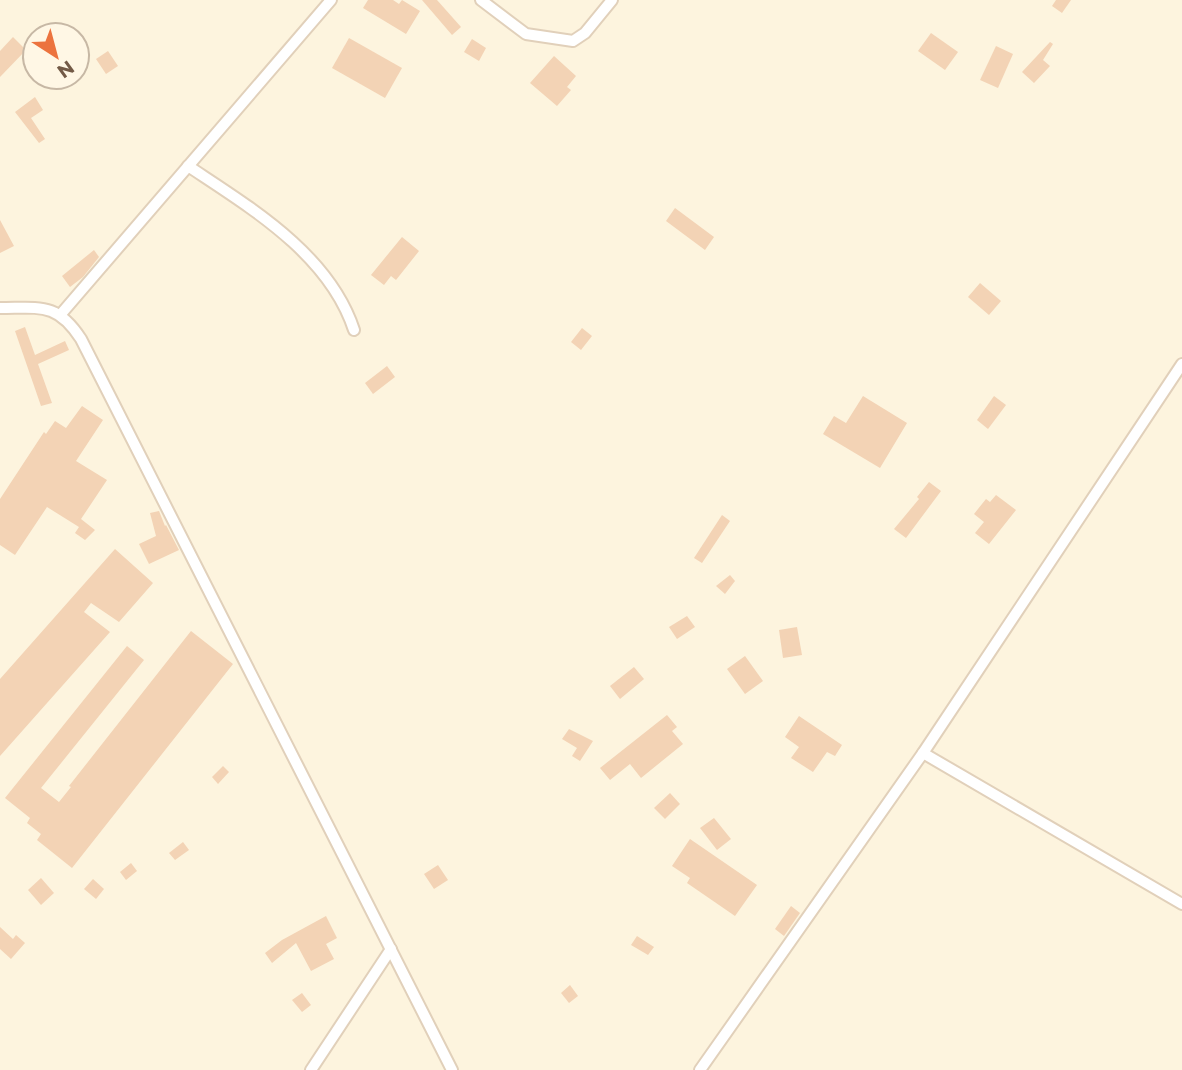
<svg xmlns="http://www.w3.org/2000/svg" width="1182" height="1070" font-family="Montserrat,sans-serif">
  <rect width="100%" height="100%" fill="#fdf4de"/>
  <g fill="#f3d3b5">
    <path d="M 368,0 L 393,0 L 399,4 L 402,0 L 420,11 L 406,34 L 363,8 Z"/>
    <path d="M 422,0 L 437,0 L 461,27 L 452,35 Z"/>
    <path d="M 1056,0 L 1071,0 L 1062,13 L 1052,6 Z"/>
    <path d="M 931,33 L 958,52 L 945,70 L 918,51 Z"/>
    <path d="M 13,37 L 26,50 L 0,77 L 0,51 Z"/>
    <path d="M 349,38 L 402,68 L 385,98 L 332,68 Z"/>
    <path d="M 472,39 L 486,48 L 479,61 L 464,52 Z"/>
    <path d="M 1050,42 L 1053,44 L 1043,60 L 1050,66 L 1034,83 L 1022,72 Z"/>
    <path d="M 996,46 L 1013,54 L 998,88 L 980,80 Z"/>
    <path d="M 108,51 L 118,66 L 106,74 L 96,59 Z"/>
    <path d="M 554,56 L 576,76 L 567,87 L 571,90 L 557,106 L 530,83 Z"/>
    <path d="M 35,97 L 43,110 L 31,118 L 45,139 L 39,143 L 15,112 Z"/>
    <path d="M 675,208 L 714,237 L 705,250 L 666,221 Z"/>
    <path d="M 0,220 L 14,246 L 0,253 Z"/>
    <path d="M 402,237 L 419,251 L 396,280 L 391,276 L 384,285 L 371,275 Z"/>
    <path d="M 94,250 L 99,257 L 83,277 L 70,287 L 62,276 Z"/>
    <path d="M 980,283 L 1001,301 L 989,315 L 968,297 Z"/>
    <path d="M 25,327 L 35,355 L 65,341 L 69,350 L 38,364 L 52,403 L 41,406 L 15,331 Z"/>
    <path d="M 582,328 L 592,336 L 581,350 L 571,342 Z"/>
    <path d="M 387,366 L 395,377 L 373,394 L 365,383 Z"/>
    <path d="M 863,396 L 907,423 L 880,468 L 823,434 L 834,416 L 846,423 Z"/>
    <path d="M 994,396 L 1006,405 L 988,429 L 977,420 Z"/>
    <path d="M 82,406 L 103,420 L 76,461 L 107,480 L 81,519 L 95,530 L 85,540 L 75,533 L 79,527 L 47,507 L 15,555 L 0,545 L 0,499 L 44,432 L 46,434 L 55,421 L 66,428 Z"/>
    <path d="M 929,482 L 941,491 L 906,538 L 894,529 L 919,499 L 917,497 Z"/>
    <path d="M 996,495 L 1016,510 L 989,544 L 975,533 L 984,522 L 974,514 L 986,499 L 990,502 Z"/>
    <path d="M 159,511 L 165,526 L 166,525 L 179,550 L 149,564 L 139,544 L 156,536 L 150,513 Z"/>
    <path d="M 722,515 L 730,521 L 702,563 L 694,558 Z"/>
    <path d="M 115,549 L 153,583 L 119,622 L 91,603 L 84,612 L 110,632 L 0,756 L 0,679 Z"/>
    <path d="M 730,575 L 735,581 L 725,594 L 716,586 Z"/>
    <path d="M 687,616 L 695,627 L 677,639 L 669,627 Z"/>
    <path d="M 797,627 L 802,655 L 783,658 L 779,630 Z"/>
    <path d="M 191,631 L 233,664 L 72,868 L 37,840 L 41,834 L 27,823 L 30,818 L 5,798 L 127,646 L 144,660 L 41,788 L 59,802 L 71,787 L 69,786 Z"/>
    <path d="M 745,656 L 763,681 L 745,694 L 727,669 Z"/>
    <path d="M 634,667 L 644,679 L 620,699 L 610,686 Z"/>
    <path d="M 667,715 L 677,727 L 672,731 L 683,744 L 641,778 L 630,764 L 610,780 L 600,768 Z"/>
    <path d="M 799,716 L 842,745 L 835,756 L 827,752 L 813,772 L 791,758 L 799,747 L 785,737 Z"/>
    <path d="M 569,729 L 593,741 L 580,761 L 572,756 L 577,748 L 562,739 Z"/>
    <path d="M 223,766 L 229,772 L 218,784 L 212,777 Z"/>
    <path d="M 670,793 L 680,804 L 665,819 L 654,808 Z"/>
    <path d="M 714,818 L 731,839 L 717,850 L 700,828 Z"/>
    <path d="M 690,839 L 757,885 L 735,916 L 687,883 L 690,878 L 672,866 Z"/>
    <path d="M 183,842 L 189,850 L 175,860 L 169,853 Z"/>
    <path d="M 131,863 L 137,871 L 126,880 L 120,872 Z"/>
    <path d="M 438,865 L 448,880 L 434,889 L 424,874 Z"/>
    <path d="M 41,878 L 54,893 L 41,905 L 28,890 Z"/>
    <path d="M 93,879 L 104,889 L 96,899 L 84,889 Z"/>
    <path d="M 791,906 L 800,913 L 784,936 L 775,929 Z"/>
    <path d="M 326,916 L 337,938 L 326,944 L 334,959 L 311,971 L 296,943 L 272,963 L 265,953 L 282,940 Z"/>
    <path d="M 0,927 L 13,939 L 16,935 L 25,943 L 11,959 L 0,949 Z"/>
    <path d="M 637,936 L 654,947 L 648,955 L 631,945 Z"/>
    <path d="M 570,985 L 578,996 L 569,1003 L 561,993 Z"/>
    <path d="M 302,993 L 311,1005 L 302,1012 L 292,1000 Z"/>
  </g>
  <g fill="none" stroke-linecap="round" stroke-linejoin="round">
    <defs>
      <g id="minor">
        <path d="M 481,0 L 526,34 L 573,41 L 585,33 L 612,0"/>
        <path d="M 188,166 C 251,208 329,254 354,330"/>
        <path d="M 0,308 C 40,308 57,302 81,339 L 452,1070"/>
        <path d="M 61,314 L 331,0"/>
        <path d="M 923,753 L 1182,904"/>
        <path d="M 311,1070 L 391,949"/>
        <path d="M 700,1070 L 923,753 L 1182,364"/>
      </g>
    </defs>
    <use href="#minor" stroke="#e1d0ba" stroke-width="14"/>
    <use href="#minor" stroke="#fff" stroke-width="10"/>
  </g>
  <g transform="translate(56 56) rotate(144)"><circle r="33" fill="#fff7e5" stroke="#c7b8a5" stroke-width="2"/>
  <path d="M0-5L12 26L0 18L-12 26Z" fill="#ec733e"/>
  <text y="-10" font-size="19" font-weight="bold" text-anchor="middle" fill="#735a46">N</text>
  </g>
</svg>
